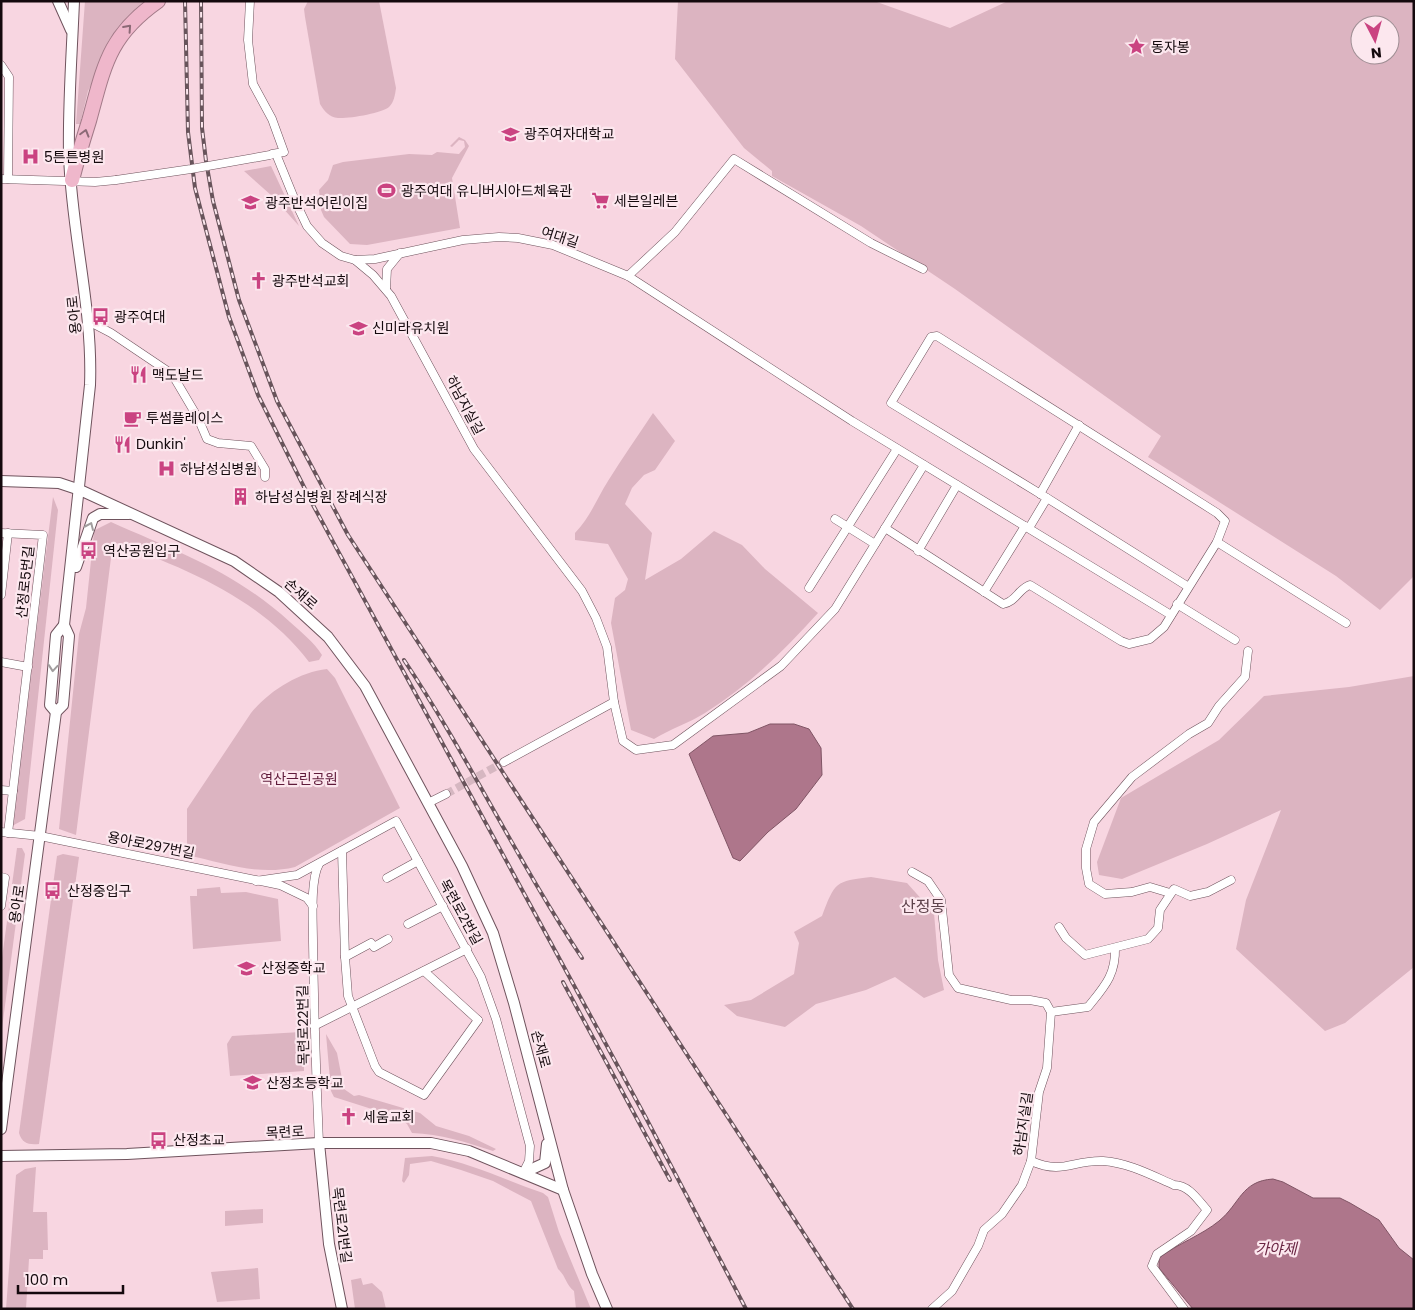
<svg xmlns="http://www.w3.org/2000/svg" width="1415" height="1310" font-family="Poppins,'Noto Sans KR',sans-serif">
  <rect width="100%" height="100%" fill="#f8d6e1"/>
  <g fill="#dcb4c1" fill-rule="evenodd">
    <path d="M 85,1 L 159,1 L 108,51 L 88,91 L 80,124 L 76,124 Z"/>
    <path d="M 308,1 L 379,1 L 396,88 C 395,95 394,102 389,107 C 383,113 347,119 338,118 C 329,117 324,111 320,104 L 305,17 L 304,9 Z"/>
    <path d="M 678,1 L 874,1 L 950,28 L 1008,1 L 1414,1 L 1414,576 L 1380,610 L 1336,576 L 1148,457 L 1161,436 L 955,289 L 861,226 L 772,176 L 772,171 L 744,148 L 675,59 ZM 1360,25 L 1390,25 L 1390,55 L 1360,55 Z"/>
    <path d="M 459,137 L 465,140 L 469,146 L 452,178 L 460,228 L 367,245 L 350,244 L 324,217 L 321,210 L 319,190 L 328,180 L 333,165 L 343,162 L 409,154 L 432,155 L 437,152 L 459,154 L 465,147 L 464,141 L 459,140 L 452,147 L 450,146 Z"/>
    <path d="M 271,166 L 299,226 L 272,196 L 244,171 Z"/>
    <path d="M 653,413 L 675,441 L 655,470 L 644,475 L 632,488 L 625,504 L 652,533 L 645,580 L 681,559 L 714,531 L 742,545 L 765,569 L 818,613 C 784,651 749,685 705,713 C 689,723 670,729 654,739 L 631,730 L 611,623 L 615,598 L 625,590 L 628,579 L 608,544 L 575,540 L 575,533 C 591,516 596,500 608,481 C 622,458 638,436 653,413 Z"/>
    <path d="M 53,497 L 58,510 L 25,819 L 12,826 Z"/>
    <path d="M 111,522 C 178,552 234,571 290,622 C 301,632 314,642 322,655 L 319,660 L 309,662 C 261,599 186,568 113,542 L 76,835 L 59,829 L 79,634 L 86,608 L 94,532 L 95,530 Z"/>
    <path d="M 327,669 L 335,678 L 400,808 L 295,867 C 259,876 223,863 187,855 L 187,809 L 251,713 C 269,691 299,672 327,669 Z"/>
    <path d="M 1414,676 L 1414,967 L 1345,1023 L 1325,1031 L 1236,949 L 1246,900 L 1281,810 L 1207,844 L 1122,879 L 1099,875 L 1097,862 L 1121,798 L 1219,740 L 1264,696 L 1349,687 Z"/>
    <path d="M 17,848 L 22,848 L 25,854 L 1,1036 L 1,965 Z"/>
    <path d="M 63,854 L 79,857 L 39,1144 C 28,1145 22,1143 19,1133 L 57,856 Z"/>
    <path d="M 871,877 L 907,883 L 934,913 L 938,960 L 944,990 L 924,998 L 895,977 L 866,990 L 816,1004 L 785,1027 L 737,1016 L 724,1005 L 751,1000 L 794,974 L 799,943 L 794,932 L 822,916 C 835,882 835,881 871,877 Z"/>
    <path d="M 220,887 L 221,893 L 246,892 L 278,899 L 281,941 L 193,949 L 190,896 L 197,896 L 197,889 Z"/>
    <path d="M 301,1032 L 303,1034 L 304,1071 L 230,1076 L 227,1044 L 232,1036 Z"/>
    <path d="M 326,1034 L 337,1053 L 344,1089 L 354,1096 L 359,1095 L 420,1113 L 436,1126 L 469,1136 L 496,1149 L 493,1151 C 465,1142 441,1134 412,1133 L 407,1124 L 400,1118 L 334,1097 L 331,1091 Z"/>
    <path d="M 432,1156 C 471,1163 505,1180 543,1193 L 548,1197 L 559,1232 L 591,1309 L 576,1309 L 574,1291 C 566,1285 566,1276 558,1269 L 531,1201 L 493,1181 L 461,1170 L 431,1161 L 410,1164 L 409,1175 L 404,1183 L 402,1181 L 405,1158 Z"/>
    <path d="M 36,1167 L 33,1212 L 47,1212 L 48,1250 L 43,1250 L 43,1259 L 29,1259 L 26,1309 L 6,1309 L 16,1175 L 25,1169 Z"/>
    <path d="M 263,1209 L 263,1223 L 225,1226 L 225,1211 Z"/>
    <path d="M 258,1268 L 260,1299 L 217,1302 L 211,1272 Z"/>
    <path d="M 361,1278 L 363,1285 L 372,1283 L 382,1292 L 386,1309 L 355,1309 L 351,1280 Z"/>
  </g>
  <g fill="#ae768b" stroke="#805565">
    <path d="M 770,724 L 794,724 L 809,729 L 821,748 L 822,775 L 796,809 L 768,832 L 740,861 L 733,858 L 689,754 L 713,736 L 748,733 Z"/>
    <path d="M 1273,1179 L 1283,1182 L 1313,1198 L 1340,1198 L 1350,1203 L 1379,1220 L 1399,1248 L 1414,1260 L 1414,1309 L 1193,1309 L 1159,1268 L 1159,1258 C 1177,1244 1202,1235 1219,1221 C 1240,1204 1241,1181 1273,1179 Z"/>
  </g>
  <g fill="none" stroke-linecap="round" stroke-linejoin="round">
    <path stroke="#d6b7c1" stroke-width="8" stroke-dasharray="8 4" stroke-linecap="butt" d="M 446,794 L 504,762"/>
    <defs>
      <g id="street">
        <path d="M 250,1 L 248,40 L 253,84 L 272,119 L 284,152 L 272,154"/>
        <path d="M 1,65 L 9,77 L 8,179"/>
        <path d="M 276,154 L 296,203 L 307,226 L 322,243 L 341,256 L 355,260 L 375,259 L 463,240 L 499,237 L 518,238 L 553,245 L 628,276 L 852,421 L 1171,615"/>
        <path d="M 1,179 L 95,182 L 116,180"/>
        <path d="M 355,260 L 373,275 L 391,296 L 474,449 L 582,591 L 596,618 L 607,647 L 614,702 L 623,741 L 636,750 L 673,745 L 781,666 L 835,609 L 924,465"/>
        <path d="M 628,276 L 675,232 L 734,159 L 871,243 L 923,269"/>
        <path d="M 386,289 L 387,269 L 400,253"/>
        <path d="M 90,322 L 111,333 L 172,374 L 198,418 L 207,439 L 218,443 L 251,446 L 265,469 L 265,477"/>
        <path d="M 1040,494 L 1079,425"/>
        <path d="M 1047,498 L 1187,586"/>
        <path d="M 835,519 L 875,544"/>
        <path d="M 885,528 L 1003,604 C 1016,602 1018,589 1030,585 L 1121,641 L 1129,644 L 1150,639 L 1164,627 L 1217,542 L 1225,521 L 1217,513 L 937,336 L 931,337 L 891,403 L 1047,498 L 1029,528"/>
        <path d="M 1,533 L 43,535 L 8,833"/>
        <path d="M 1217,542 L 1346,623"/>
        <path d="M 918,551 L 957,485"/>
        <path d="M 809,588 L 897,449"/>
        <path d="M 984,592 L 1025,526"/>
        <path d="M 1,595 L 8,533"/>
        <path d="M 1177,604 L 1235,640"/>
        <path d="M 1,662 L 28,667"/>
        <path d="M 504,762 L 614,702"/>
        <path d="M 1,790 L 13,791"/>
        <path d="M 428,803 L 446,794"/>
        <path d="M 1,832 L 40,836 L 280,885 L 307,898 L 313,906"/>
        <path d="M 342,851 L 345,957 L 348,996 L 375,1066 L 379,1072 L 424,1095 L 478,1020"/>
        <path d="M 912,872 L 928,881 L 941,900 L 949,975 L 958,988 L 1011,1000 L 1030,1000 L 1046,1003 L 1051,1012 L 1047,1068 L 1039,1092 L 1031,1161 L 1022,1185 L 1002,1214 L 984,1230 L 978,1246 L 952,1291 L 932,1309"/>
        <path d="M 1,877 L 5,878 L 1,906"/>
        <path d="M 387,878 L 418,861"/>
        <path d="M 256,881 L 297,875 L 396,821 L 481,977 L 496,1019 L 530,1146 L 529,1161 L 523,1173"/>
        <path d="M 1170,893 L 1150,887 L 1132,892 L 1105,894 L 1089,884 L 1086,868 L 1086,849 L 1094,822 L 1132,777 L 1189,734 L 1208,723 L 1219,706 L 1245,677 L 1248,651"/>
        <path d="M 408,924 L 443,906"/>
        <path d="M 1059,927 L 1066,938 L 1085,955 L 1148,939 L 1158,928 L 1160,910 L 1174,889 L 1190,896 L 1208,892 L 1231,880"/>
        <path d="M 345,957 L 371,943 L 374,947 L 388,939"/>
        <path d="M 424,971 L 478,1020"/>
        <path d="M 1051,1012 L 1088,1007 C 1104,987 1116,975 1115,948"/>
        <path d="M 314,1026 L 467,949"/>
        <path d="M 319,1143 C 316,1076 314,1009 313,942 C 313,922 310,880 319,864"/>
        <path d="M 1031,1161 C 1064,1175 1071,1160 1103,1161 C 1129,1163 1151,1175 1174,1185 C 1189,1185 1198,1200 1207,1210 L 1191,1231 L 1157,1254 L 1152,1266 L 1184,1309"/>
      </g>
      <g id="secondary">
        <path d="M 58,1 L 71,30"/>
        <path d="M 1,481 L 59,483 L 80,490 L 234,561 L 279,592 L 328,637 L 365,686 L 462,866 L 493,933 L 514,1003 L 563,1190 L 592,1274 L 607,1309"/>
        <path d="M 76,567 L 93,518 L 100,514 L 129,514"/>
        <path d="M 56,712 L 50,705 L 56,635 L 64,625"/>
        <path d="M 1,1129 L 56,712 L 63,705 L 69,636 L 64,625 L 90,385 C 93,307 71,231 69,154 C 68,103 72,52 74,1"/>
        <path d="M 319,1143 L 329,1244 L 342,1309"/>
        <path d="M 1,1156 L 127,1154 L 319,1143 L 431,1143 L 469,1151 L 563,1190"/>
        <path d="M 523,1173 L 545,1163 L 547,1144"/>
      </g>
      <path id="highway" d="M 72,180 C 77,160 83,140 89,121 C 104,67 108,36 158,1"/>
    </defs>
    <use href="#street" stroke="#6f535d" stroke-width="9"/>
    <use href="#secondary" stroke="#6f535d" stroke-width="12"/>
    <use href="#highway" stroke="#a27a88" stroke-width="16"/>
    <use href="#street" stroke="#fff" stroke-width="8"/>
    <use href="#secondary" stroke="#fff" stroke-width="10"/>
    <use href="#highway" stroke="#efb7cb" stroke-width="14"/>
    <defs>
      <g id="rail">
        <path d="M 185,1 L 188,132 L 195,188 L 229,317 L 258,395 L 313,505 L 646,1118 L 746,1309"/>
        <path d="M 201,1 L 202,128 L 206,161 L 213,201 L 239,300 L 277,401 L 348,535 L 853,1309"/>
        <path d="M 404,660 C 468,756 518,862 582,958"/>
        <path d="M 563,982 L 670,1180"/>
      </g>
    </defs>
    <use href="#rail" stroke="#68545b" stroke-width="4"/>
    <use href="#rail" stroke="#fce7ee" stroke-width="2" stroke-dasharray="5.5" stroke-linecap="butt"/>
    <defs>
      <path id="street-bridge" d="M 116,180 L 191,169 L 270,155"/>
    </defs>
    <use href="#street-bridge" stroke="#6f535d" stroke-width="9" stroke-linecap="butt"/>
    <use href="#street-bridge" stroke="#fff" stroke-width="8"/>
  </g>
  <defs><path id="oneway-chevron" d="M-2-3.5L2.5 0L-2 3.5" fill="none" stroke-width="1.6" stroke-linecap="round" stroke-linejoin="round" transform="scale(1.25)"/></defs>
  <g stroke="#8c6976">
    <use href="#oneway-chevron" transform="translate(128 28) rotate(-48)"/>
    <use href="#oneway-chevron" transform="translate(85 133) rotate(-74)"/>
  </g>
  <g stroke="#a19d9e">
    <use href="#oneway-chevron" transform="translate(90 526) rotate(-66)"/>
    <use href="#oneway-chevron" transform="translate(53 668) rotate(95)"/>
  </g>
  <defs>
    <symbol id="sight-bare" viewBox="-9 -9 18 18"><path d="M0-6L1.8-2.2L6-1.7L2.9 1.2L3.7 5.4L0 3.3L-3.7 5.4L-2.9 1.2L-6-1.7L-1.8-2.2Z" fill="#ca4381" stroke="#fce7ee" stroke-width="2.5" paint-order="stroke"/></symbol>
    <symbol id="school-bare" viewBox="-9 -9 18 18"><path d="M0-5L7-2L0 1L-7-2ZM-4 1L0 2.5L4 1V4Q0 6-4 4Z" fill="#ca4381" stroke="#fce7ee" stroke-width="2.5" paint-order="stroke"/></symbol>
    <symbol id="hospital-bare" viewBox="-9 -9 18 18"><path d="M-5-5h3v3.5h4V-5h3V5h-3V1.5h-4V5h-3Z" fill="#ca4381" stroke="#fce7ee" stroke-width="2.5" paint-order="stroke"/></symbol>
    <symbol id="stadium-bare" viewBox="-9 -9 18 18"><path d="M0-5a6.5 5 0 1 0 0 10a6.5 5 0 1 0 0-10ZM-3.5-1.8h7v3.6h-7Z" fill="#ca4381" stroke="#fce7ee" stroke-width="2.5" paint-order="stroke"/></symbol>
    <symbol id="supermarket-bare" viewBox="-9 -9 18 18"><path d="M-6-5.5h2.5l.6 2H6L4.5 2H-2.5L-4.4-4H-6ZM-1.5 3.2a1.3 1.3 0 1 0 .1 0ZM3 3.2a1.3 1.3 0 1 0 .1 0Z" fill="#ca4381" stroke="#fce7ee" stroke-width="2.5" paint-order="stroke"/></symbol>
    <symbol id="church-bare" viewBox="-9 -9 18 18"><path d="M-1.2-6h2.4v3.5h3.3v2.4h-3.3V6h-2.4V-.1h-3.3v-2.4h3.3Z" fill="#ca4381" stroke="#fce7ee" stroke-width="2.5" paint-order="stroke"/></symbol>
    <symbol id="bus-bare" viewBox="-9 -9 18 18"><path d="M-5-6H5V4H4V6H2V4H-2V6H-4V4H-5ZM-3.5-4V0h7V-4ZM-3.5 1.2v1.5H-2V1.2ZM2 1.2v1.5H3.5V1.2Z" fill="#ca4381" stroke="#fce7ee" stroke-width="2.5" paint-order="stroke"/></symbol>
    <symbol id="restaurant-bare" viewBox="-9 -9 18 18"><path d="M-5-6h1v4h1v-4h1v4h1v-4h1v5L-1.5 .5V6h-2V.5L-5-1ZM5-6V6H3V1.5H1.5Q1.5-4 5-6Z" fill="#ca4381" stroke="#fce7ee" stroke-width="2.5" paint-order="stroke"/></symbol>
    <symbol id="cafe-bare" viewBox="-9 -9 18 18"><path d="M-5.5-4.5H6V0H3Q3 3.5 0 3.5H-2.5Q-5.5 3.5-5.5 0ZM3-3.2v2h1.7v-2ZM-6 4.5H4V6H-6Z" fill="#ca4381" stroke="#fce7ee" stroke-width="2.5" paint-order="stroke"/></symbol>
    <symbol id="building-bare" viewBox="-9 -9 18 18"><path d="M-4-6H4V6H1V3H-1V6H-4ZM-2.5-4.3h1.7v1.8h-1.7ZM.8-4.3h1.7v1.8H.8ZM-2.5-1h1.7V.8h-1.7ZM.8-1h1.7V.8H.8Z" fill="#ca4381" stroke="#fce7ee" stroke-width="2.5" paint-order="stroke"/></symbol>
  </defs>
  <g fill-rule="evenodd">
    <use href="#sight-bare" x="1124" y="34" width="25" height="25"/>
    <use href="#school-bare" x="498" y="122" width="25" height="25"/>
    <use href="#hospital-bare" x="18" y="144" width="25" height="25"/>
    <use href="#stadium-bare" x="374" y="178" width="25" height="25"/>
    <use href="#supermarket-bare" x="588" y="188" width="25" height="25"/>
    <use href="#school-bare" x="238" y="190" width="25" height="25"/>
    <use href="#church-bare" x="246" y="268" width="25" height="25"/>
    <use href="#bus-bare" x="88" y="304" width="25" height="25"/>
    <use href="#school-bare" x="346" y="316" width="25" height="25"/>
    <use href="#restaurant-bare" x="126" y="362" width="25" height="25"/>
    <use href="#cafe-bare" x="120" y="406" width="25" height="25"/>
    <use href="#restaurant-bare" x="110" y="432" width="25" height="25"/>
    <use href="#hospital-bare" x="154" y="456" width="25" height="25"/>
    <use href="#building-bare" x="228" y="484" width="25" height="25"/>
    <use href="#bus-bare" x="76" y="538" width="25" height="25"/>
    <use href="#bus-bare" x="40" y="878" width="25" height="25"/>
    <use href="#school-bare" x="234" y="956" width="25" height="25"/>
    <use href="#school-bare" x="240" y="1070" width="25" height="25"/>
    <use href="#church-bare" x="336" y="1104" width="25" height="25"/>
    <use href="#bus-bare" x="146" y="1128" width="25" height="25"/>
  </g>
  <g text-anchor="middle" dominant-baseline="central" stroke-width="4.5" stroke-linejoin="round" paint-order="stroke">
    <g font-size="14" fill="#14090d" stroke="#fce7ee" text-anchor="start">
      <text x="1151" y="47">동자봉</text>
      <text x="524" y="134">광주여자대학교</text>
      <text x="44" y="157">5튼튼병원</text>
      <text x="401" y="191">광주여대 유니버시아드체육관</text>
      <text x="614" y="201">세븐일레븐</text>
      <text x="265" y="203">광주반석어린이집</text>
      <text x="272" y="281">광주반석교회</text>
      <text x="114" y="317">광주여대</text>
      <text x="372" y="328">신미라유치원</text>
      <text x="152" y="375">맥도날드</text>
      <text x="146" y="418">투썸플레이스</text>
      <text x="136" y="444">Dunkin'</text>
      <text x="180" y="469">하남성심병원</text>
      <text x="255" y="497">하남성심병원 장례식장</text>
      <text x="103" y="551">역산공원입구</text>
      <text x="67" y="891">산정중입구</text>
      <text x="261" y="968">산정중학교</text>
      <text x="266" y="1083">산정초등학교</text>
      <text x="363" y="1117">세움교회</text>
      <text x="173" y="1140">산정초교</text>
    </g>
    <g font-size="14" fill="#14090d" stroke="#fce7ee">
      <text transform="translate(560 237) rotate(18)">여대길</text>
      <text transform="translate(74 315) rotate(-96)">용아로</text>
      <text transform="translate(465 405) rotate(62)">하남지실길</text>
      <text transform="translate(25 582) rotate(-84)">산정로5번길</text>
      <text transform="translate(301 594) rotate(41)">손재로</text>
      <text transform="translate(151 845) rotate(11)">용아로297번길</text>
      <text transform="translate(17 904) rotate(-82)">용아로</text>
      <text transform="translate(461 912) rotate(61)">목련로2번길</text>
      <text transform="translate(303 1025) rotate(-91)">목련로22번길</text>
      <text transform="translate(541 1049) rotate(75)">손재로</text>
      <text transform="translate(1023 1124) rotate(-82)">하남지실길</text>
      <text transform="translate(285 1132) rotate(-3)">목련로</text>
      <text transform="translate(342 1225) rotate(83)">목련로21번길</text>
    </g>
    <g font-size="14" fill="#5f1a3a" stroke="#fce7ee">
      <text x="299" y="779">역산근린공원</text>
    </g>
    <g font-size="15" font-style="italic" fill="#6a2543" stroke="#fce7ee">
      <text x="1276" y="1248">가야제</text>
    </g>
    <g font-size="16" fill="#5d424b" stroke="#fce7ee">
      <text x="923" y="906">산정동</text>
    </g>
  </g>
  <rect width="1415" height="1310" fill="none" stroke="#14090d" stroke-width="5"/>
  <g transform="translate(1375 40) rotate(174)"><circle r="24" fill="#fce7ee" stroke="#9f8e94"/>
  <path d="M0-4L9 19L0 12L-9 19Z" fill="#ca4381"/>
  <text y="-8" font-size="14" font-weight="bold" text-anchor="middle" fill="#14090d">N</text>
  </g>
  <path d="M18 1285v8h105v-8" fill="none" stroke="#14090d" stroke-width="2.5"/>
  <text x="25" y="1285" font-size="15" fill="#14090d" stroke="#fce7ee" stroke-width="4" paint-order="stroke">100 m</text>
</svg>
